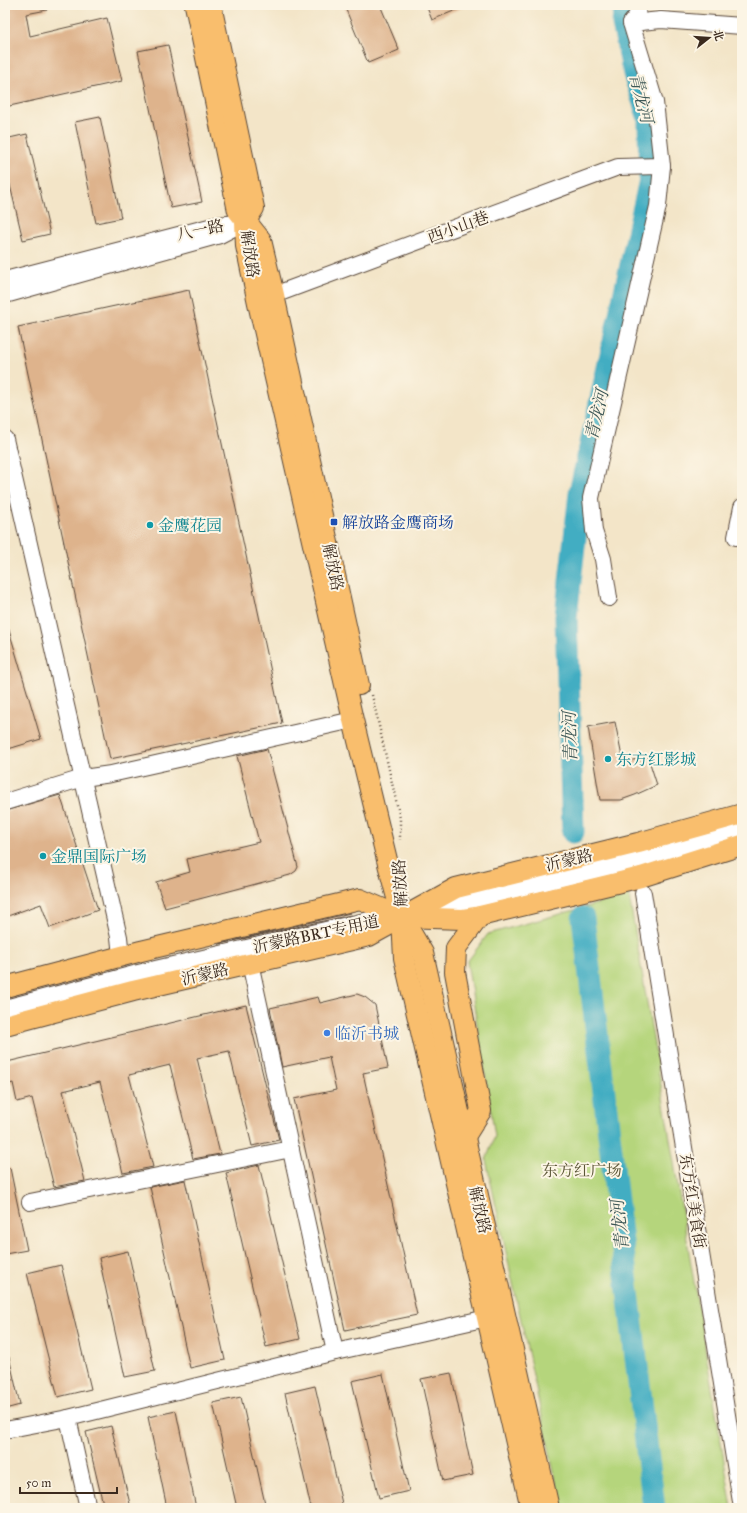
<svg xmlns="http://www.w3.org/2000/svg" width="747" height="1513" font-family="'IM FELL Great Primer','Noto Serif SC',serif">
  <rect width="100%" height="100%" fill="#fcf5e5"/>
  <filter id="ink" filterUnits="userSpaceOnUse"><feTurbulence type="fractalNoise" baseFrequency=".025" numOctaves="2"/><feDisplacementMap in="SourceGraphic" scale="8" xChannelSelector="R" yChannelSelector="G"/><feConvolveMatrix kernelMatrix="1 2 1 2 8 2 1 2 1" color-interpolation-filters="sRGB"/></filter>
  <filter id="wash" filterUnits="userSpaceOnUse"><feTurbulence type="fractalNoise" baseFrequency=".012" numOctaves="4" result="noise"/><feDisplacementMap in="SourceGraphic" scale="16" xChannelSelector="R" yChannelSelector="G"/><feGaussianBlur stdDeviation="0.9" result="paint"/><feColorMatrix in="noise" values="0 0 0 0 0 0 0 0 0 0 0 0 0 0 0 0 0 1.4 0 .05"/><feComposite in="paint" operator="in"/></filter>
  <g filter="url(#wash)">
    <rect width="100%" height="100%" fill="#f3e5c8"/>
    <path fill="#b5d57c" stroke="#78804d" d="M 629,895 L 732,1508 L 562,1508 L 486,1160 L 495,1136 L 467,962 L 488,934 Z"/>
    <g fill="none" stroke-linecap="round" stroke-linejoin="round">
      <g stroke="#43adc2" stroke-width="23">
        <path d="M 573,832 L 566,617 L 580,493 L 650,180 L 649,118 L 634,73 L 623,24 L 625,5"/>
        <path d="M 583,918 L 654,1508"/>
      </g>
    </g>
    <g id="blocks">
      <g fill="#deb38c">
        <path d="M 5,5 L 46,5 L 47,10 L 26,14 L 30,36 L 107,18 L 122,81 L 5,107 Z"/>
        <path d="M 344,5 L 380,5 L 399,50 L 368,63 Z"/>
        <path d="M 426,5 L 468,5 L 432,20 Z"/>
        <path d="M 168,45 L 202,202 L 171,208 L 138,51 Z"/>
        <path d="M 100,117 L 121,218 L 96,223 L 75,122 Z"/>
        <path d="M 27,134 L 50,234 L 23,240 L 5,164 L 5,139 Z"/>
        <path d="M 189,290 L 282,723 L 110,759 L 18,327 Z"/>
        <path d="M 8,627 L 41,739 L 5,750 L 5,628 Z"/>
        <path d="M 615,722 L 623,762 L 648,757 L 657,785 L 635,795 L 621,800 L 600,800 L 588,727 Z"/>
        <path d="M 267,749 L 298,867 L 296,871 L 290,875 L 165,908 L 156,882 L 190,872 L 187,859 L 259,842 L 237,756 Z"/>
        <path d="M 60,795 L 98,910 L 50,928 L 41,904 L 5,917 L 5,811 Z"/>
        <path d="M 350,913 L 351,915 L 219,944 Z"/>
        <path d="M 357,994 L 365,997 L 375,1005 L 388,1068 L 363,1073 L 417,1315 L 345,1330 L 294,1099 L 336,1090 L 329,1057 L 282,1067 L 270,1008 L 318,997 L 320,1003 Z"/>
        <path d="M 246,1005 L 279,1140 L 252,1146 L 229,1051 L 197,1058 L 220,1154 L 193,1159 L 170,1065 L 129,1075 L 153,1167 L 123,1173 L 100,1082 L 63,1091 L 85,1181 L 54,1187 L 32,1098 L 17,1102 L 13,1083 L 5,1085 L 5,1067 L 8,1066 L 7,1062 Z"/>
        <path d="M 259,1165 L 300,1339 L 266,1347 L 226,1173 Z"/>
        <path d="M 5,1168 L 10,1168 L 27,1250 L 5,1254 Z"/>
        <path d="M 185,1180 L 225,1360 L 190,1368 L 150,1187 Z"/>
        <path d="M 128,1251 L 155,1371 L 125,1377 L 99,1258 Z"/>
        <path d="M 61,1265 L 91,1389 L 58,1397 L 27,1273 Z"/>
        <path d="M 9,1357 L 20,1405 L 5,1409 L 5,1358 Z"/>
        <path d="M 451,1373 L 473,1475 L 443,1481 L 421,1379 Z"/>
        <path d="M 383,1374 L 409,1491 L 379,1498 L 352,1381 Z"/>
        <path d="M 315,1386 L 343,1508 L 311,1508 L 285,1393 Z"/>
        <path d="M 241,1397 L 266,1508 L 237,1508 L 213,1403 Z"/>
        <path d="M 176,1411 L 196,1508 L 167,1508 L 148,1417 Z"/>
        <path d="M 111,1426 L 131,1508 L 104,1508 L 86,1432 Z"/>
      </g>
    </g>
  </g>
  <g filter="url(#ink)">
    <use href="#blocks" fill-opacity="0" stroke="#574638" stroke-width="1"/>
    <g fill="none" stroke-linecap="round" stroke-linejoin="round">
      <defs>
        <g id="minor">
          <path d="M 631,23 L 637,15 L 638,5"/>
          <path d="M 5,280 L 217,225 L 238,223"/>
          <path d="M 5,295 L 220,235 L 245,222"/>
          <path d="M 274,295 L 618,167 L 662,166 L 655,102 L 631,23 L 661,20 L 742,26"/>
          <path d="M 5,439 L 119,937 L 121,956"/>
          <path d="M 736,537 L 742,507"/>
          <path d="M 609,598 L 603,559 L 594,531 L 591,498 L 658,206 L 662,166"/>
          <path d="M 5,802 L 83,778 L 111,774 L 353,720"/>
          <path d="M 643,893 L 742,1508"/>
          <path d="M 250,963 L 335,1352"/>
          <path d="M 5,1008 L 138,973 L 365,921 L 402,917 L 638,860 L 742,827"/>
          <path d="M 30,1202 L 291,1149"/>
          <path d="M 5,1430 L 68,1418"/>
          <path d="M 88,1508 L 68,1418 L 335,1352 L 487,1318"/>
        </g>
        <g id="major">
          <path d="M 195,5 L 238,211 L 261,240 L 274,295 L 359,685"/>
          <path d="M 211,5 L 254,208 L 245,222 L 246,246 L 258,303 L 353,720 L 388,864 L 402,917 L 423,953 L 549,1508"/>
          <path d="M 402,920 L 404,958 L 531,1508"/>
          <path d="M 5,987 L 141,951 L 360,899 L 402,917 L 462,919 L 480,916 L 641,877 L 742,845"/>
          <path d="M 5,1025 L 133,991 L 369,936 L 456,888 L 638,843 L 742,814"/>
          <path d="M 464,1138 L 481,1111 L 455,972 L 456,948 L 480,916"/>
        </g>
      </defs>
      <use href="#minor" stroke="#574638" stroke-width="18"/>
      <use href="#major" stroke="#574638" stroke-width="22"/>
      <path stroke="#574638" stroke-width="2.5" stroke-dasharray="1 3" stroke-linecap="butt" d="M 372,695 L 400,818 L 400,840"/>
      <use href="#minor" stroke="#fff" stroke-width="16"/>
      <use href="#major" stroke="#f9be6d" stroke-width="20"/>
    </g>
  </g>
  <rect fill="#1a4fb4" stroke="#fcf5e5" stroke-width="1.5" x="330" y="518" width="8" height="8" rx="2"/>
  <g fill="#0f9aa8" stroke="#fcf5e5" stroke-width="1.5">
    <circle cx="150" cy="525" r="4"/>
    <circle cx="608" cy="759" r="4"/>
    <circle cx="43" cy="856" r="4"/>
  </g>
  <circle fill="#3f7fe0" stroke="#fcf5e5" stroke-width="1.5" cx="327" cy="1033" r="4"/>
  <g text-anchor="middle" dominant-baseline="central" stroke-width="4" stroke-linejoin="round" paint-order="stroke">
    <g font-size="16" fill="#3b2a1e" stroke="#fcf5e5">
      <text transform="translate(458 227) rotate(-20)">西小山巷</text>
      <text transform="translate(200 230) rotate(-12)">八一路</text>
      <text transform="translate(250 254) rotate(82)">解放路</text>
      <text transform="translate(333 567) rotate(78)">解放路</text>
      <text transform="translate(569 860) rotate(-13)">沂蒙路</text>
      <text transform="translate(400 883) rotate(-93)">解放路</text>
      <text transform="translate(316 934) rotate(-12)">沂蒙路BRT专用道</text>
      <text transform="translate(205 974) rotate(-13)">沂蒙路</text>
      <text transform="translate(693 1201) rotate(81)">东方红美食街</text>
      <text transform="translate(480 1210) rotate(77)">解放路</text>
    </g>
    <g font-size="16" fill="#164399" stroke="#fcf5e5" text-anchor="start">
      <text x="342" y="522">解放路金鹰商场</text>
    </g>
    <g font-size="16" fill="#0d838f" stroke="#fcf5e5" text-anchor="start">
      <text x="158" y="525">金鹰花园</text>
      <text x="616" y="759">东方红影城</text>
      <text x="51" y="856">金鼎国际广场</text>
    </g>
    <g font-size="16" fill="#366cbe" stroke="#fcf5e5" text-anchor="start">
      <text x="335" y="1033">临沂书城</text>
    </g>
    <g font-size="16" fill="#5a5536" stroke="#fcf5e5">
      <text x="582" y="1170">东方红广场</text>
    </g>
    <g font-size="17" font-style="italic" fill="#3e5857" stroke="#fcf5e5">
      <text transform="translate(641 98) rotate(76)">青龙河</text>
      <text transform="translate(597 415) rotate(-77)">青龙河</text>
      <text transform="translate(570 737) rotate(-92)">青龙河</text>
      <text transform="translate(620 1225) rotate(-97)">青龙河</text>
    </g>
  </g>
  <rect width="747" height="1513" fill="none" stroke="#fcf5e5" stroke-width="20"/>
  <g transform="translate(709 38) rotate(73)" stroke="#fcf5e5" stroke-width="3" paint-order="stroke">
  <path d="M0-3L7 15L0 10L-7 15Z" fill="#3b2a1e"/>
  <text y="-6" font-size="11" font-weight="bold" text-anchor="middle" fill="#3b2a1e">北</text>
  </g>
  <path d="M20 1487v6h97v-6" fill="none" stroke="#3b2a1e" stroke-width="2"/>
  <text x="26" y="1487" font-size="12" fill="#3b2a1e" stroke="#fcf5e5" stroke-width="3" paint-order="stroke">50 m</text>
</svg>
